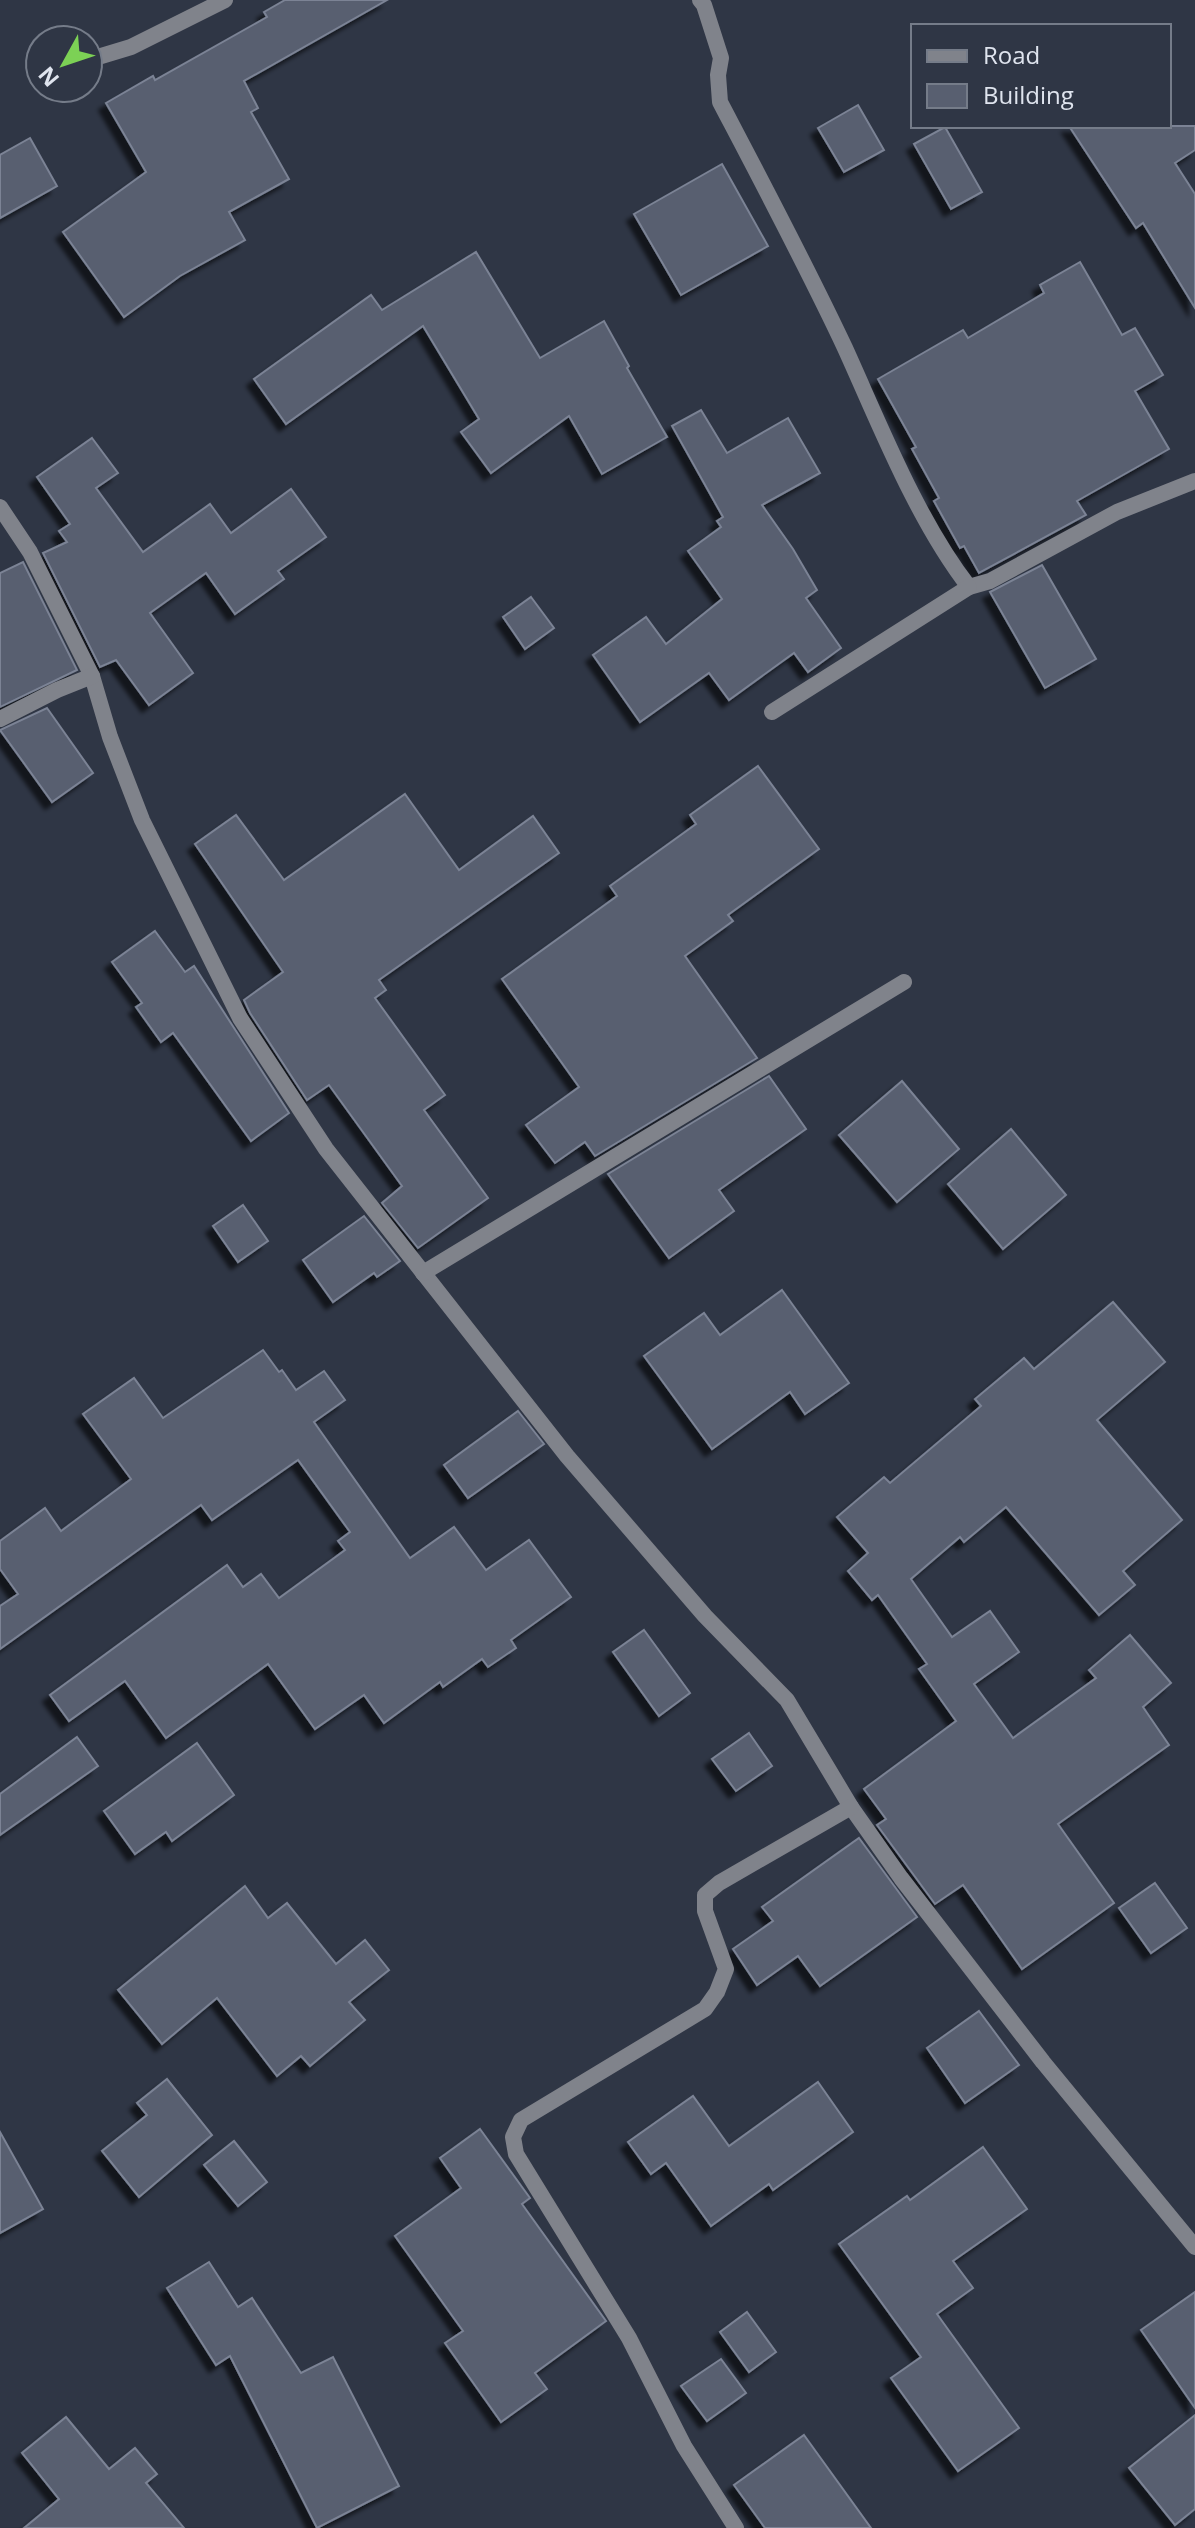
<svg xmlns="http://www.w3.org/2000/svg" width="1195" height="2528" font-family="'Open Sans',sans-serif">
  <defs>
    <filter id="shadow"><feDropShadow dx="-7" dy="7" stdDeviation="2" flood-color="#0009"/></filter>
  </defs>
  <rect width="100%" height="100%" fill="#2f3645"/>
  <g fill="#585f70" stroke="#7b8395" stroke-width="2" filter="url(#shadow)">
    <path d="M 285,0 L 387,0 L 244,81 L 258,108 L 251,112 L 289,179 L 229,212 L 245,240 L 180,276 L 124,317 L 63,232 L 146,172 L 106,103 L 153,76 L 155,80 L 267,17 L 264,12 Z"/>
    <path d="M 858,105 L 884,150 L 844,172 L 818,128 Z"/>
    <path d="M 1069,126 L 1195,126 L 1195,150 L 1175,163 L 1195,194 L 1195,308 L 1143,223 L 1136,228 Z"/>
    <path d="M 945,127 L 982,192 L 951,209 L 914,144 Z"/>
    <path d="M 30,138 L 57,186 L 0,218 L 0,155 Z"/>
    <path d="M 722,164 L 768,246 L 681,295 L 634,214 Z"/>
    <path d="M 476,252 L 540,358 L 604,321 L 629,366 L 627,368 L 667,437 L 602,474 L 569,416 L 491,473 L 461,432 L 479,419 L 423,326 L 286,424 L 254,379 L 371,295 L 382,310 Z"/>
    <path d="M 1080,262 L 1122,335 L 1135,328 L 1163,375 L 1135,391 L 1169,449 L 1077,501 L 1086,515 L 979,573 L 964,546 L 960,548 L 934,501 L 939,498 L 912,449 L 916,447 L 878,379 L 963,330 L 968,338 L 1044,293 L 1040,285 Z"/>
    <path d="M 701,410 L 727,453 L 788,418 L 820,473 L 762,505 L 793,549 L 817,590 L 806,598 L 841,648 L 808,672 L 794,653 L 729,700 L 709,673 L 640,722 L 593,655 L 646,617 L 666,644 L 722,599 L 688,551 L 721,527 L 717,521 L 723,517 L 672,426 Z"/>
    <path d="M 92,438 L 118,473 L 96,488 L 143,552 L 210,504 L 231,533 L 291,489 L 326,537 L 278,571 L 284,579 L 235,614 L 206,573 L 150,613 L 193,673 L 149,705 L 116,660 L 100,667 L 43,553 L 67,542 L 59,531 L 70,524 L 37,477 Z"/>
    <path d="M 23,562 L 77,670 L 0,707 L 0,573 Z"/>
    <path d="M 1042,565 L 1096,659 L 1045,688 L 990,592 Z"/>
    <path d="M 531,597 L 554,628 L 525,649 L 503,617 Z"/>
    <path d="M 47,708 L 93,773 L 52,802 L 0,730 Z"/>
    <path d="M 758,766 L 819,849 L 728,915 L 733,921 L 685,956 L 757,1058 L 595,1156 L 585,1142 L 555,1163 L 526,1125 L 579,1087 L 502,979 L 617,896 L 610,886 L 696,824 L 690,815 Z"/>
    <path d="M 405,794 L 459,870 L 533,816 L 559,853 L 379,980 L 386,990 L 375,998 L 445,1095 L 424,1110 L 488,1198 L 418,1248 L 382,1203 L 402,1186 L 329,1085 L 307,1100 L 250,1013 L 244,1000 L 283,972 L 195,844 L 236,815 L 284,880 Z"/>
    <path d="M 155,931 L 185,972 L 194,966 L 289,1113 L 251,1141 L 173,1033 L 161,1042 L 136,1007 L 142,1003 L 112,962 Z"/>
    <path d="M 769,1076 L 806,1129 L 719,1190 L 734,1211 L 669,1258 L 608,1174 Z"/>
    <path d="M 902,1081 L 959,1149 L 897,1202 L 839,1135 Z"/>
    <path d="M 1011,1129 L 1066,1195 L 1003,1249 L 948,1184 Z"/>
    <path d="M 243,1205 L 268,1241 L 238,1262 L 213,1226 Z"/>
    <path d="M 364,1216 L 400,1261 L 377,1277 L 374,1273 L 333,1302 L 303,1260 Z"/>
    <path d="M 782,1290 L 849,1383 L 805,1414 L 790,1392 L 712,1449 L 644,1356 L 704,1313 L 720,1335 Z"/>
    <path d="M 1113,1302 L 1165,1362 L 1097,1420 L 1182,1520 L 1123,1571 L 1135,1585 L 1099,1615 L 1006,1507 L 964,1542 L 960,1537 L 911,1579 L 952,1637 L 990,1611 L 1019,1652 L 974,1684 L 1013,1738 L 1096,1678 L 1089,1670 L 1130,1635 L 1171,1683 L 1143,1707 L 1169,1745 L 1058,1824 L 1114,1903 L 1022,1969 L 963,1885 L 935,1904 L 877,1825 L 886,1819 L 864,1789 L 956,1721 L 919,1669 L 927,1664 L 878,1595 L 872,1600 L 848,1571 L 868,1553 L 837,1517 L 884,1477 L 890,1483 L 981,1406 L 975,1399 L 1024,1358 L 1034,1369 Z"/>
    <path d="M 263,1350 L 279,1372 L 282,1370 L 296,1390 L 324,1371 L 345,1400 L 314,1422 L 410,1558 L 454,1527 L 486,1570 L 529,1540 L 571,1597 L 511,1640 L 516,1648 L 488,1667 L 482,1659 L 443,1687 L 440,1682 L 384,1723 L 364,1695 L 315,1729 L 268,1664 L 166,1738 L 125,1681 L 69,1721 L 50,1695 L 227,1565 L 243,1587 L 261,1574 L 279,1598 L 345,1550 L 338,1541 L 350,1532 L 298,1460 L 212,1520 L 201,1505 L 0,1649 L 0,1606 L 18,1594 L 0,1569 L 0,1541 L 45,1508 L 61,1531 L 131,1479 L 83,1414 L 134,1378 L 163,1418 Z"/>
    <path d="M 518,1411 L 544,1444 L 468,1498 L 444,1465 Z"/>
    <path d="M 644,1630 L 690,1693 L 659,1716 L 613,1652 Z"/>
    <path d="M 749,1733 L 772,1766 L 736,1791 L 712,1759 Z"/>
    <path d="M 77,1737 L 98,1766 L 0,1835 L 0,1794 Z"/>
    <path d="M 197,1743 L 234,1795 L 172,1841 L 166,1832 L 135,1854 L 104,1811 Z"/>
    <path d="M 859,1838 L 917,1917 L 820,1986 L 798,1956 L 757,1985 L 733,1949 L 773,1921 L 762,1907 Z"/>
    <path d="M 1155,1883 L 1187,1928 L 1151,1953 L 1119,1908 Z"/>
    <path d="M 245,1886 L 268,1918 L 287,1903 L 336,1964 L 365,1940 L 389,1970 L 349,2002 L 365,2020 L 310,2066 L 301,2056 L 277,2076 L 217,1998 L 162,2044 L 118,1990 Z"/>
    <path d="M 979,2011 L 1019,2065 L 965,2103 L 927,2048 Z"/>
    <path d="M 167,2079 L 212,2135 L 139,2197 L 102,2151 L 147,2115 L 137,2103 Z"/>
    <path d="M 818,2082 L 853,2132 L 773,2190 L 769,2184 L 711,2226 L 666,2163 L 651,2174 L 628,2142 L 693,2096 L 729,2146 Z"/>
    <path d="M 480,2129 L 530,2198 L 522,2204 L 606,2321 L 535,2373 L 547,2389 L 501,2422 L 445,2343 L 463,2331 L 395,2236 L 461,2188 L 440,2158 Z"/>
    <path d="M 0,2132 L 43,2209 L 0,2233 Z"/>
    <path d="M 234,2141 L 267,2182 L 238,2206 L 204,2165 Z"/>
    <path d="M 983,2147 L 1027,2209 L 953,2261 L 973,2288 L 937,2314 L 1019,2428 L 958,2471 L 891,2378 L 921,2357 L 839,2244 L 907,2196 L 910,2200 Z"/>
    <path d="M 209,2262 L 238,2307 L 252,2298 L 301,2373 L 333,2357 L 399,2486 L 317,2528 L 230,2356 L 216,2365 L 167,2288 Z"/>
    <path d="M 1195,2292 L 1195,2408 L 1141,2330 Z"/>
    <path d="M 747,2312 L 776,2352 L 749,2372 L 720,2332 Z"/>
    <path d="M 721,2359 L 746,2393 L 707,2421 L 681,2386 Z"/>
    <path d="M 1195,2415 L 1195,2509 L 1175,2525 L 1129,2468 Z"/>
    <path d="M 66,2417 L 109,2469 L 135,2448 L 157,2474 L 146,2483 L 184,2528 L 24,2528 L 59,2499 L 22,2453 Z"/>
    <path d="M 804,2435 L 871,2528 L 765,2528 L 734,2485 Z"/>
  </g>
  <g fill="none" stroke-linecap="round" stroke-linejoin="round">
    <g stroke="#80838b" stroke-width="16">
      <path d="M 700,0 L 704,5 L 721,58 L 718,75 L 720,102 C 763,184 806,265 845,348 C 880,425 917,520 969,587 L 990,581 L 1117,512 L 1195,481"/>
      <path d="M 88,60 L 131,47 L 225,0"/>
      <path d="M 0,507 L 30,552 L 92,676 L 110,737 L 142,820 L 240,1018 L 326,1149 L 567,1456 L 705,1616 L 787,1700 L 851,1807 L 901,1878 L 1043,2062 L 1195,2247"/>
      <path d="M 772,712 L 969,587"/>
      <path d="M 0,719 L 57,690 L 92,676"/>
      <path d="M 423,1273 L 904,982"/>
      <path d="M 736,2528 L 684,2446 L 629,2338 L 516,2154 L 513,2137 L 521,2120 L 705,2009 L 717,1992 L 726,1969 L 705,1911 L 705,1895 L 719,1883 L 851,1807"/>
    </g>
  </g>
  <rect x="911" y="24" width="260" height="104" fill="#2f3645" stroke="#757c89" stroke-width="2"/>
  <rect x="927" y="50" width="40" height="12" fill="#80838b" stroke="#757c89" stroke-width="2"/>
  <text x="983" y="64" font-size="24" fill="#dfe4ee">Road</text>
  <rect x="927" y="84" width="40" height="24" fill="#585f70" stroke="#757c89" stroke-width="2"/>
  <text x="983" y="104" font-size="24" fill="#dfe4ee">Building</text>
  <g transform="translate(64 64) rotate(230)"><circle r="38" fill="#2f3645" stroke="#757c89" stroke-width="2"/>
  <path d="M0-6L14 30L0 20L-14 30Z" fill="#7cd155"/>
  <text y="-12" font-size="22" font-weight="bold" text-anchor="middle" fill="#dfe4ee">N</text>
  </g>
</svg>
